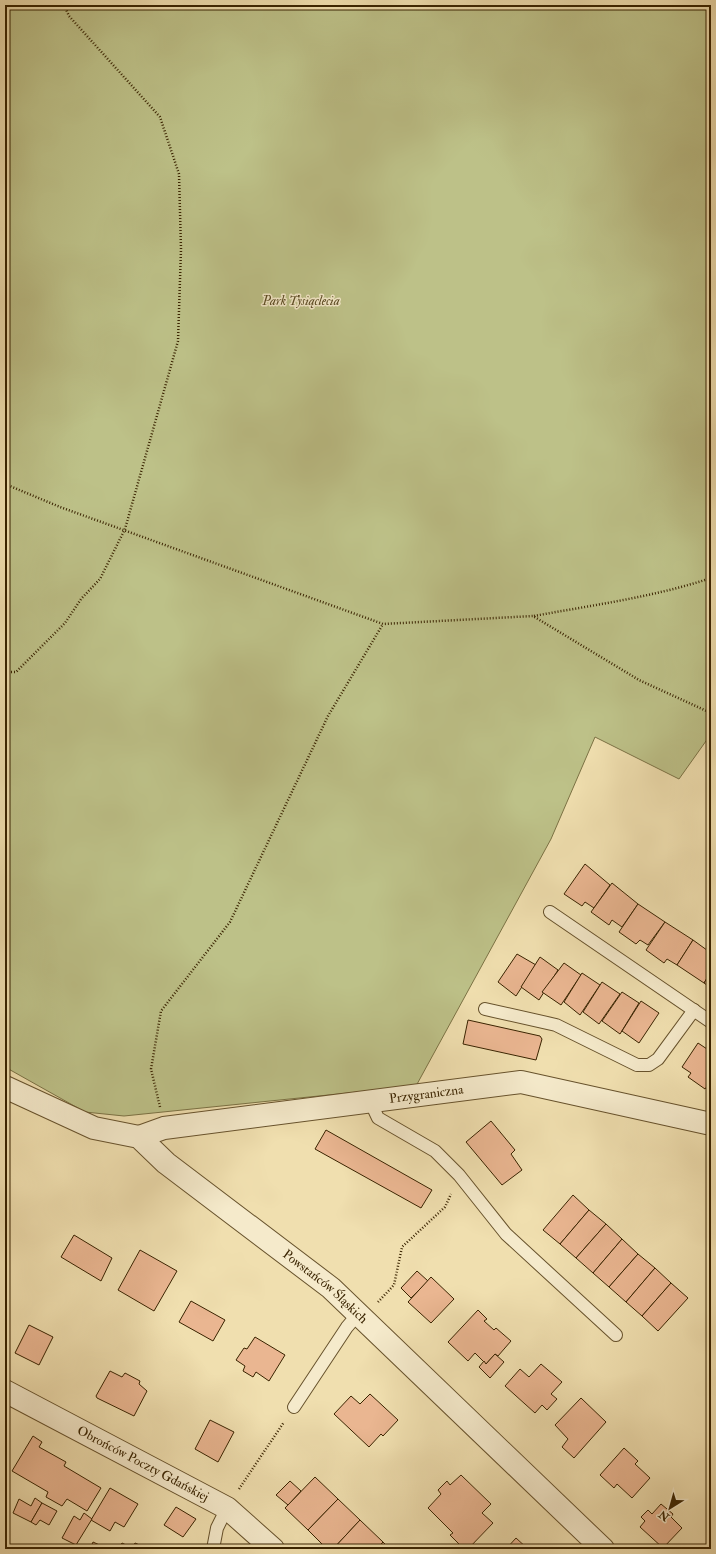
<svg xmlns="http://www.w3.org/2000/svg" width="716" height="1554" font-family="'IM FELL Double Pica',serif">
  <rect width="100%" height="100%" fill="#f0dfaf"/>
  <filter id="stains"><feTurbulence type="fractalNoise" baseFrequency=".005" numOctaves="4"/><feColorMatrix values="0 0 0 0 .2 0 0 0 0 .09 0 0 0 0 .02 0 0 0 .5 -.17"/></filter>
  <radialGradient id="worn" r=".72"><stop offset=".6" stop-color="#630" stop-opacity="0"/><stop offset="1" stop-color="#630" stop-opacity=".3"/></radialGradient>
  <path fill="#bdc188" stroke="#7b7244" d="M 5,5 L 711,5 L 711,734 L 679,779 L 595,737 L 551,839 L 416,1086 L 124,1116 L 85,1112 L 5,1067 Z"/>
  <g fill="#eab691" stroke="#392300">
    <path d="M 585,864 L 610,885 L 594,908 L 585,902 L 582,906 L 564,894 Z"/>
    <path d="M 612,883 L 638,904 L 622,927 L 612,920 L 609,925 L 591,912 Z"/>
    <path d="M 638,904 L 665,922 L 648,945 L 640,940 L 636,944 L 619,932 Z"/>
    <path d="M 665,922 L 693,940 L 677,965 L 667,959 L 664,963 L 646,950 Z"/>
    <path d="M 693,940 L 711,953 L 711,972 L 704,983 L 677,965 Z"/>
    <path d="M 517,954 L 536,965 L 516,996 L 498,982 Z"/>
    <path d="M 540,957 L 558,970 L 539,1000 L 521,987 Z"/>
    <path d="M 564,963 L 581,975 L 561,1005 L 542,992 Z"/>
    <path d="M 711,972 L 711,988 L 704,983 Z"/>
    <path d="M 582,973 L 600,985 L 580,1015 L 564,1002 Z"/>
    <path d="M 602,982 L 620,994 L 599,1024 L 583,1012 Z"/>
    <path d="M 622,992 L 639,1003 L 620,1034 L 602,1021 Z"/>
    <path d="M 641,1001 L 659,1013 L 639,1043 L 622,1031 Z"/>
    <path d="M 468,1020 L 540,1036 L 542,1039 L 536,1060 L 463,1044 Z"/>
    <path d="M 698,1043 L 707,1049 L 709,1047 L 711,1049 L 711,1081 L 705,1089 L 688,1077 L 691,1073 L 682,1067 Z"/>
    <path d="M 491,1121 L 515,1150 L 511,1154 L 522,1170 L 502,1185 L 466,1142 Z"/>
    <path d="M 326,1130 L 432,1190 L 421,1208 L 315,1149 Z"/>
    <path d="M 573,1195 L 589,1210 L 560,1244 L 543,1230 Z"/>
    <path d="M 589,1210 L 606,1224 L 576,1258 L 560,1244 Z"/>
    <path d="M 606,1224 L 622,1239 L 593,1273 L 576,1258 Z"/>
    <path d="M 74,1235 L 112,1258 L 101,1281 L 61,1257 Z"/>
    <path d="M 622,1239 L 638,1254 L 609,1287 L 593,1273 Z"/>
    <path d="M 140,1250 L 177,1271 L 154,1311 L 118,1290 Z"/>
    <path d="M 638,1254 L 655,1268 L 626,1302 L 609,1287 Z"/>
    <path d="M 655,1268 L 671,1283 L 642,1316 L 626,1302 Z"/>
    <path d="M 417,1271 L 428,1281 L 411,1298 L 401,1288 Z"/>
    <path d="M 431,1277 L 454,1299 L 431,1323 L 408,1302 Z"/>
    <path d="M 671,1283 L 688,1298 L 658,1331 L 642,1316 Z"/>
    <path d="M 191,1301 L 225,1320 L 213,1341 L 179,1322 Z"/>
    <path d="M 478,1310 L 487,1319 L 484,1321 L 494,1330 L 496,1328 L 511,1341 L 498,1356 L 495,1354 L 486,1364 L 475,1353 L 468,1361 L 448,1342 Z"/>
    <path d="M 29,1325 L 53,1337 L 39,1365 L 15,1353 Z"/>
    <path d="M 255,1337 L 285,1355 L 269,1381 L 256,1372 L 253,1377 L 243,1371 L 245,1366 L 236,1360 L 244,1348 L 247,1349 Z"/>
    <path d="M 495,1354 L 504,1362 L 490,1378 L 479,1367 L 484,1361 L 486,1364 Z"/>
    <path d="M 541,1364 L 562,1382 L 551,1394 L 557,1399 L 547,1410 L 542,1405 L 535,1413 L 505,1386 L 520,1369 L 529,1377 Z"/>
    <path d="M 110,1371 L 122,1377 L 125,1373 L 140,1381 L 139,1384 L 147,1391 L 134,1416 L 97,1398 L 96,1396 Z"/>
    <path d="M 370,1394 L 398,1420 L 383,1436 L 381,1434 L 369,1447 L 334,1414 L 351,1396 L 360,1404 Z"/>
    <path d="M 581,1398 L 606,1422 L 574,1458 L 562,1447 L 568,1439 L 555,1425 Z"/>
    <path d="M 210,1420 L 234,1432 L 218,1462 L 195,1449 Z"/>
    <path d="M 33,1436 L 42,1442 L 39,1447 L 66,1462 L 64,1466 L 101,1488 L 87,1511 L 67,1499 L 62,1506 L 46,1497 L 48,1492 L 12,1471 Z"/>
    <path d="M 624,1448 L 638,1461 L 635,1464 L 650,1478 L 632,1498 L 617,1484 L 614,1488 L 600,1475 Z"/>
    <path d="M 461,1475 L 491,1504 L 482,1513 L 493,1523 L 468,1549 L 464,1549 L 450,1535 L 453,1533 L 428,1508 L 441,1494 L 438,1490 L 447,1481 L 450,1485 Z"/>
    <path d="M 315,1477 L 338,1499 L 308,1530 L 285,1508 Z"/>
    <path d="M 290,1481 L 301,1491 L 288,1505 L 276,1495 Z"/>
    <path d="M 110,1488 L 138,1504 L 124,1527 L 115,1522 L 110,1531 L 91,1520 Z"/>
    <path d="M 35,1498 L 42,1503 L 31,1522 L 13,1513 L 19,1499 L 31,1506 Z"/>
    <path d="M 338,1499 L 360,1520 L 333,1549 L 327,1549 L 308,1530 Z"/>
    <path d="M 42,1503 L 57,1511 L 49,1525 L 40,1520 L 36,1525 L 31,1522 Z"/>
    <path d="M 661,1504 L 673,1514 L 671,1517 L 682,1528 L 663,1548 L 640,1527 L 645,1521 L 641,1517 L 648,1510 L 652,1514 Z"/>
    <path d="M 176,1507 L 196,1519 L 183,1537 L 164,1525 Z"/>
    <path d="M 84,1513 L 92,1519 L 76,1545 L 62,1538 L 74,1516 L 80,1520 Z"/>
    <path d="M 360,1520 L 383,1542 L 377,1549 L 333,1549 Z"/>
    <path d="M 516,1538 L 528,1549 L 506,1549 Z"/>
    <path d="M 93,1542 L 108,1549 L 90,1549 Z"/>
    <path d="M 383,1542 L 390,1549 L 377,1549 Z"/>
    <path d="M 122,1543 L 132,1548 L 135,1543 L 144,1547 L 143,1549 L 118,1549 Z"/>
  </g>
  <g fill="none" stroke-linecap="round" stroke-linejoin="round">
    <defs>
      <g id="lane">
        <path d="M 550,912 L 711,1022"/>
        <path d="M 485,1009 L 556,1025 L 637,1065 L 649,1065 L 658,1059 L 694,1010"/>
        <path d="M 370,1101 L 378,1118 L 435,1151 L 459,1175 L 506,1234 L 616,1335"/>
        <path d="M 294,1407 L 347,1327 L 359,1313"/>
        <path d="M 213,1549 L 217,1528 L 227,1508"/>
      </g>
      <g id="street">
        <path id="s1" d="M 5,1087 L 94,1128 L 139,1137 L 166,1163 L 331,1288 L 603,1549"/>
        <path id="s2" d="M 139,1137 L 164,1128 L 521,1082 L 711,1124"/>
        <path id="s3" d="M 5,1391 L 227,1508 L 273,1549"/>
      </g>
    </defs>
    <use href="#lane" stroke="#67522c" stroke-width="14"/>
    <use href="#street" stroke="#67522c" stroke-width="24"/>
    <g stroke="#392300" stroke-width="2.5" stroke-dasharray="1 2" stroke-linecap="butt">
      <path d="M 5,484 L 60,507 L 383,624 L 533,616 L 639,680 L 711,713"/>
      <path d="M 534,616 C 593,605 654,597 711,578"/>
      <path d="M 5,672 L 16,672 L 65,623 L 81,599 L 100,579 L 125,529 L 178,341 L 181,249 L 179,174 L 160,117 L 69,16 L 64,5"/>
      <path d="M 160,1107 L 151,1069 L 161,1011 L 230,922 L 328,716 L 383,624"/>
      <path d="M 378,1302 L 394,1285 L 402,1247 L 445,1207 L 451,1194"/>
      <path d="M 239,1489 L 284,1422"/>
    </g>
    <use href="#lane" stroke="#f5eacb" stroke-width="12"/>
    <use href="#street" stroke="#f5eacb" stroke-width="22"/>
  </g>
  <g text-anchor="middle" dominant-baseline="central" stroke-width="3" stroke-linejoin="round" paint-order="stroke">
    <g font-size="13" font-style="italic" fill="#5a4a22" stroke="#f5eacb">
      <text x="301" y="301">Park Tysiąclecia</text>
    </g>
    <g font-size="13" fill="#392300" stroke="#f5eacb">
      <text stroke="none"><textPath href="#s2" startOffset="291">Przygraniczna</textPath></text>
      <text stroke="none"><textPath href="#s1" startOffset="383">Powstańców Śląskich</textPath></text>
      <text stroke="none"><textPath href="#s3" startOffset="156">Obrońców Poczty Gdańskiej</textPath></text>
    </g>
  </g>
  <rect width="716" height="1554" fill="none" stroke="#f0dfaf" stroke-width="20"/>
  <rect x="6" y="6" width="704" height="1542" fill="none" stroke="#392300" stroke-width="2"/>
  <rect x="10" y="10" width="696" height="1534" fill="none" stroke="#392300"/>
  <g transform="translate(670 1508) rotate(217)" stroke="#f5eacb" stroke-width="3" paint-order="stroke">
  <path d="M0-3L7 15L0 10L-7 15Z" fill="#392300"/>
  <text y="-6" font-size="11" font-weight="bold" text-anchor="middle" fill="#392300">N</text>
  </g>
  <rect width="100%" height="100%" filter="url(#stains)"/>
  <rect width="100%" height="100%" fill="url(#worn)"/>
</svg>
